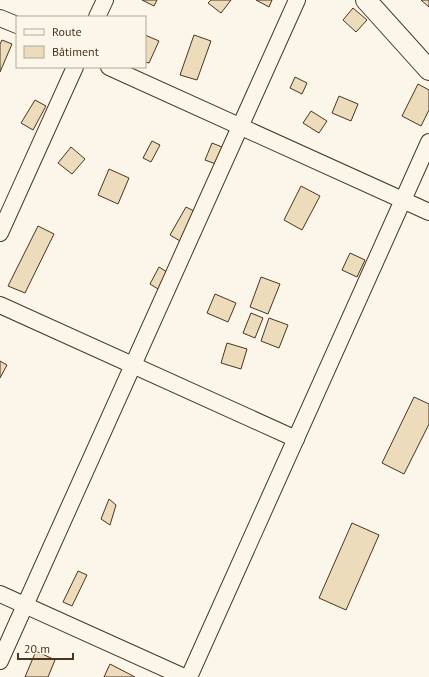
<svg xmlns="http://www.w3.org/2000/svg" width="429" height="677" font-family="'PT Sans',sans-serif">
  <rect width="100%" height="100%" fill="#fbf6e9"/>
  <g fill="#ecdcbc" stroke="#4a3520">
    <path d="M 142,0 L 157,0 L 154,6 Z"/>
    <path d="M 211,0 L 231,0 L 221,13 L 208,3 Z"/>
    <path d="M 256,0 L 272,0 L 269,7 Z"/>
    <path d="M 421,0 L 429,0 L 429,7 Z"/>
    <path d="M 353,8 L 367,20 L 356,32 L 343,20 Z"/>
    <path d="M 145,35 L 159,41 L 149,63 L 145,62 Z"/>
    <path d="M 194,35 L 211,41 L 197,80 L 180,75 Z"/>
    <path d="M 2,40 L 12,44 L 0,72 L 0,44 Z"/>
    <path d="M 295,77 L 307,83 L 302,94 L 290,88 Z"/>
    <path d="M 418,84 L 429,90 L 429,110 L 421,126 L 402,116 Z"/>
    <path d="M 339,96 L 358,104 L 351,121 L 332,113 Z"/>
    <path d="M 35,100 L 46,106 L 33,130 L 21,123 Z"/>
    <path d="M 311,111 L 327,121 L 319,133 L 303,123 Z"/>
    <path d="M 152,141 L 160,145 L 151,162 L 143,158 Z"/>
    <path d="M 212,143 L 222,147 L 216,164 L 205,160 Z"/>
    <path d="M 71,147 L 85,159 L 72,174 L 58,163 Z"/>
    <path d="M 109,169 L 129,178 L 118,204 L 98,195 Z"/>
    <path d="M 301,186 L 320,196 L 302,230 L 284,220 Z"/>
    <path d="M 186,207 L 196,212 L 180,241 L 170,235 Z"/>
    <path d="M 38,226 L 54,234 L 25,293 L 8,286 Z"/>
    <path d="M 350,253 L 365,260 L 357,277 L 342,270 Z"/>
    <path d="M 159,267 L 167,272 L 158,289 L 150,284 Z"/>
    <path d="M 261,277 L 280,284 L 268,314 L 250,307 Z"/>
    <path d="M 215,294 L 236,303 L 228,322 L 207,313 Z"/>
    <path d="M 251,313 L 263,318 L 255,338 L 243,333 Z"/>
    <path d="M 269,318 L 288,325 L 279,348 L 261,341 Z"/>
    <path d="M 227,343 L 247,349 L 241,369 L 221,363 Z"/>
    <path d="M 0,361 L 7,365 L 0,378 Z"/>
    <path d="M 414,397 L 429,404 L 429,424 L 404,474 L 382,463 Z"/>
    <path d="M 109,499 L 116,505 L 110,525 L 101,519 Z"/>
    <path d="M 352,523 L 379,535 L 346,610 L 319,598 Z"/>
    <path d="M 78,571 L 87,575 L 72,606 L 63,602 Z"/>
    <path d="M 36,651 L 55,660 L 48,677 L 25,677 Z"/>
    <path d="M 110,664 L 135,677 L 104,677 Z"/>
  </g>
  <g fill="none" stroke-linecap="round" stroke-linejoin="round">
    <defs>
      <g id="minor">
        <path d="M 97,17 L 105,0"/>
        <path d="M 0,18 L 17,25"/>
        <path d="M 109,67 L 429,212"/>
        <path d="M 0,233 L 75,67"/>
        <path d="M 0,305 L 296,439"/>
        <path d="M 0,594 L 184,677"/>
        <path d="M 0,661 L 297,0"/>
        <path d="M 189,677 L 429,142"/>
      </g>
      <path id="tertiary" d="M 366,0 L 429,70"/>
    </defs>
    <use href="#minor" stroke="#4a3520" stroke-width="18"/>
    <use href="#tertiary" stroke="#4a3520" stroke-width="22"/>
    <use href="#minor" stroke="#fbf6e9" stroke-width="16"/>
    <use href="#tertiary" stroke="#fbf6e9" stroke-width="20"/>
  </g>
  <rect x="16" y="16" width="130" height="52" fill="#fbf6e9" stroke="#b4a999"/>
  <rect x="24" y="29" width="20" height="6" fill="#fbf6e9" stroke="#b4a999"/>
  <text x="52" y="36" font-size="12" fill="#4a3520">Route</text>
  <rect x="24" y="46" width="20" height="12" fill="#ecdcbc" stroke="#b4a999"/>
  <text x="52" y="56" font-size="12" fill="#4a3520">Bâtiment</text>
  <path d="M18 653v6h55v-6" fill="none" stroke="#4a3520" stroke-width="2"/>
  <text x="24" y="653" font-size="12" fill="#4a3520" stroke="#fbf6e9" stroke-width="3" paint-order="stroke">20 m</text>
</svg>
